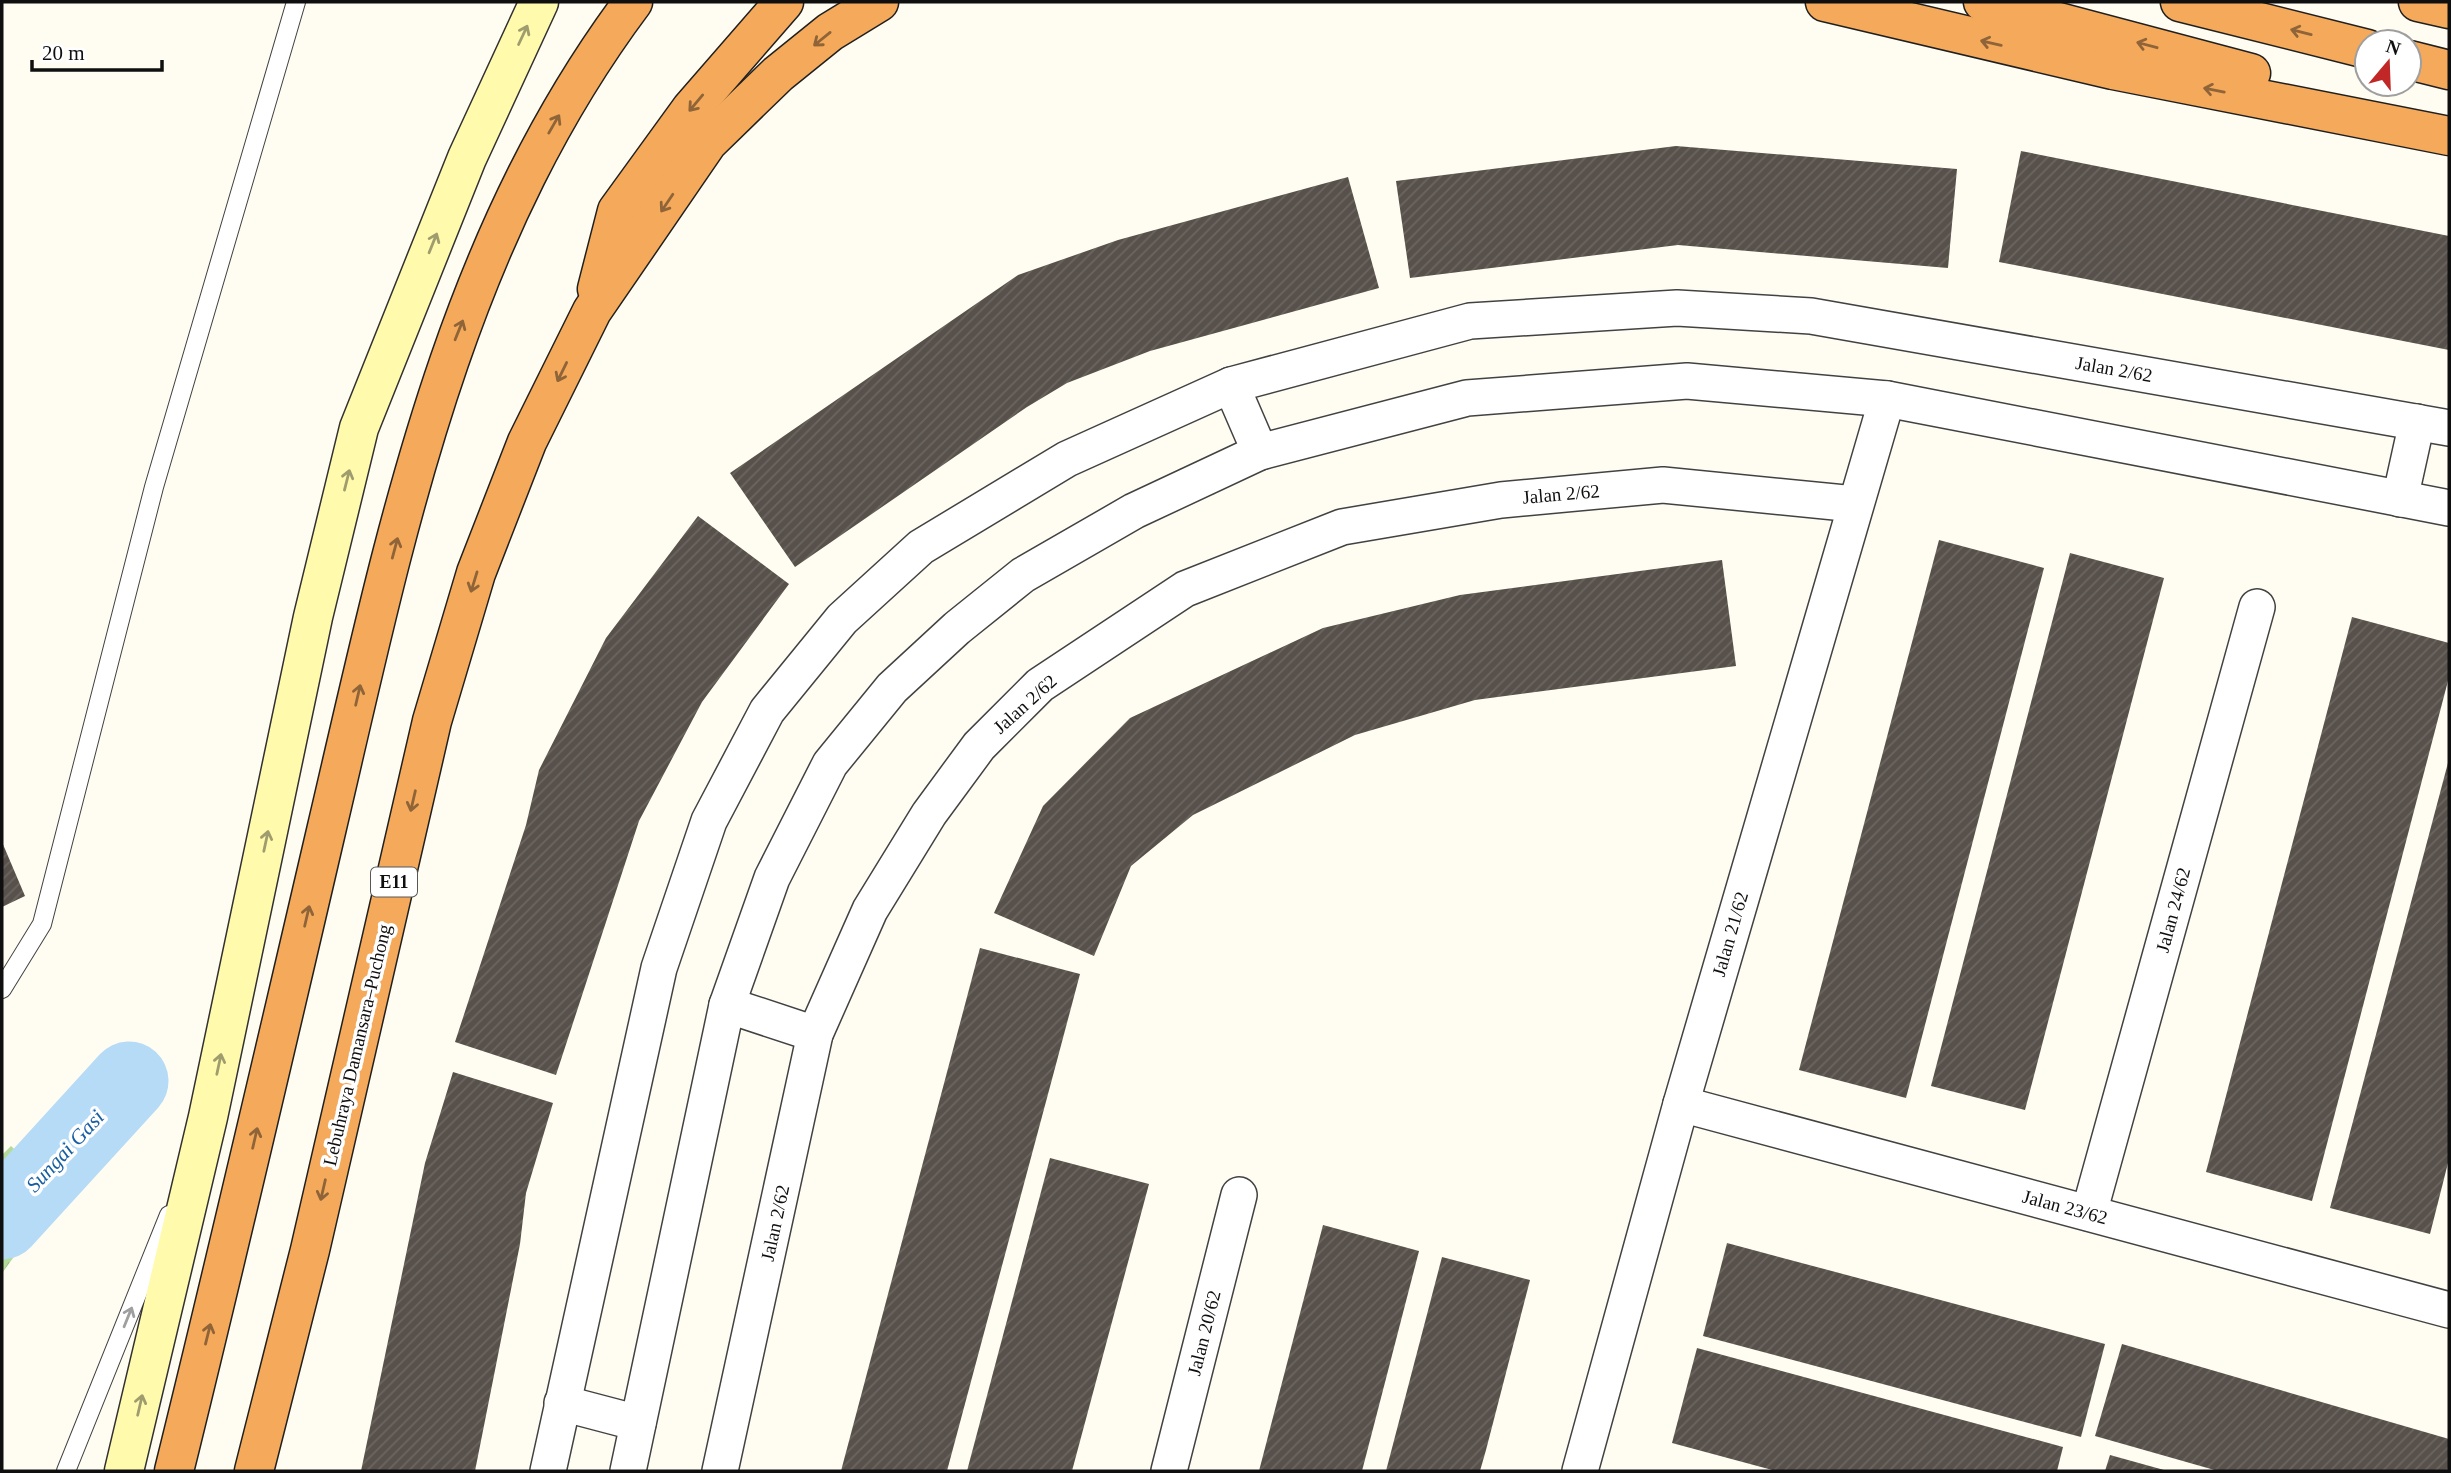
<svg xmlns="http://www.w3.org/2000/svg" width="2451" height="1473" font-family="'Times New Roman',serif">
  <defs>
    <pattern id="forest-firs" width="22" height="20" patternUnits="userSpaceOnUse" patternTransform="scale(1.75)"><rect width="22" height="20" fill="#b3db99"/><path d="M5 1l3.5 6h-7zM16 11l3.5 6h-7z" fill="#99bb83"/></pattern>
    <pattern id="building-hatch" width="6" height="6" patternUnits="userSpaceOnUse" patternTransform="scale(1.75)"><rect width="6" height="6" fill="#58514b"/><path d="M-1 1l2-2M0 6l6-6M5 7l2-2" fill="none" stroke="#6b6561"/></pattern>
  </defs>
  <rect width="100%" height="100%" fill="#fffdf1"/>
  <path fill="url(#forest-firs)" d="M 11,1146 L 61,1193 L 2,1273 L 2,1155 Z"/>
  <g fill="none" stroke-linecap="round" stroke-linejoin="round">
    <path stroke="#b6dbf7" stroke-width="79" d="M 2,1220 L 129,1081"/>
  </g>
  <g fill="url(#building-hatch)">
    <path d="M 1676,146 L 1957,169 L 1948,268 L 1678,245 L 1410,278 L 1396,181 Z"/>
    <path d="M 2021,151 L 2449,236 L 2449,350 L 1999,262 Z"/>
    <path d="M 1348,177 L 1379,288 L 1150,351 L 1067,383 L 1027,407 L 795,567 L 730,473 L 1018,275 L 1118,240 Z"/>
    <path d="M 698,516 L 789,584 L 702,702 L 639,821 L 556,1075 L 455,1042 L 526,825 L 539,770 L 606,638 Z"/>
    <path d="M 1939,540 L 2044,568 L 1906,1098 L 1799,1070 Z"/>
    <path d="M 2070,553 L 2164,578 L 2025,1110 L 1931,1086 Z"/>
    <path d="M 1722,560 L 1736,666 L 1475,700 L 1355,735 L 1193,815 L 1131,866 L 1094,956 L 994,913 L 1043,806 L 1130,718 L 1323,628 L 1460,595 Z"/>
    <path d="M 2352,617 L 2449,643 L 2449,677 L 2312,1201 L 2206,1172 Z"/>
    <path d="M 2449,759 L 2449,1159 L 2430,1234 L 2330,1208 Z"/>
    <path d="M 2,842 L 25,896 L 2,907 Z"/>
    <path d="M 980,948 L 1080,974 L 1055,1068 L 947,1471 L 841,1471 Z"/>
    <path d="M 453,1072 L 553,1103 L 526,1193 L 520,1244 L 475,1471 L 361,1471 L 425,1163 Z"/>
    <path d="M 1050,1158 L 1149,1184 L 1072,1471 L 967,1471 Z"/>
    <path d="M 1323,1225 L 1419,1251 L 1375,1421 L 1362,1471 L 1259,1471 Z"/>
    <path d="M 1727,1243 L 2105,1344 L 2081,1437 L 1703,1336 Z"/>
    <path d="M 1442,1257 L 1530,1280 L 1486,1450 L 1480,1471 L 1386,1471 Z"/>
    <path d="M 2122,1344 L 2449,1439 L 2449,1471 L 2218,1471 L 2095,1436 Z"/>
    <path d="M 1697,1348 L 2063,1447 L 2057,1471 L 1776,1471 L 1672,1443 Z"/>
    <path d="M 2110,1455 L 2164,1470 L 2164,1471 L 2105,1471 Z"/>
  </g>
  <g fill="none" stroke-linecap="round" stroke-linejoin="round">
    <defs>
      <g id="lane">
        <path d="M 2,989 L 42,924 L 154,487 L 296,2"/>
        <path d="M 66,1471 L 169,1215"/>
      </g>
      <g id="street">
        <path d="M 1231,385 L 1260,452"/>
        <path d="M 2400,499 L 2417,422"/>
        <path d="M 727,1005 L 815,1034"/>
        <path d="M 1681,1104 L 2449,1310"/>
        <path d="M 2089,1213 L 2257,607"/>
        <path d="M 562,1403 L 638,1423"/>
        <path d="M 548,1471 L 659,968 L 709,821 L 767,711 L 842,619 L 921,547 L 1067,459 L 1231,385 L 1470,321 L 1677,308 L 1811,316 L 2449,428"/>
        <path d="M 628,1471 L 727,1005 L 772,878 L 830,764 L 892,688 L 957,628 L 1023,575 L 1134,511 L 1260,452 L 1467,398 L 1687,381 L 1887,399 L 2449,508"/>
        <path d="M 720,1471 L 815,1034 L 870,910 L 929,814 L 979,746 L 1040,685 L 1185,589 L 1342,527 L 1501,500 L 1663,485 L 1855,504"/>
        <path d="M 1169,1471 L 1239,1195"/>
        <path d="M 1580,1471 L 1681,1104 L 1887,399"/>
      </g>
      <path id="secondary" d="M 124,1471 L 208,1117 L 313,617 L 359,428 L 467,158 L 539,2"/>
      <g id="highway">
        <path d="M 1825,2 L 2113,70 L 2449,136"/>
        <path d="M 1983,2 L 2251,73"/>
        <path d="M 2180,2 L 2367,49"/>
        <path d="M 2418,2 L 2449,9"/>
        <path d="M 2409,60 L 2449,70"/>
        <path d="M 597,289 L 617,211 L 691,109 L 784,2"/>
        <path d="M 174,1471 C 227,1257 277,1042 327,827 C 395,538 451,245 633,2"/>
        <path d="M 254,1471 L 310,1250 L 432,721 L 476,573 L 527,442 L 592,311 L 708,142 L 778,74 L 830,32 L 879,2"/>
      </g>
    </defs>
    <use href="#lane" stroke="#424242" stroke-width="20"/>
    <use href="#street" stroke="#424242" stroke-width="38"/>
    <use href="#secondary" stroke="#313131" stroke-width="41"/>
    <use href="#highway" stroke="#202020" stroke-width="41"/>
    <use href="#lane" stroke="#fff" stroke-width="18"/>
    <use href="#street" stroke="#fff" stroke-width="35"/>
    <use href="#secondary" stroke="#fffaac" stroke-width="38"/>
    <use href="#highway" stroke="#f5a95a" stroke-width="38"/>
  </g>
  <defs><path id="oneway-shaft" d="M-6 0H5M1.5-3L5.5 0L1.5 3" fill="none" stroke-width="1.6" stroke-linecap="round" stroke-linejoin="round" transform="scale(1.75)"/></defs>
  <g stroke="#8e6438">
    <use href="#oneway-shaft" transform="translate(2301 32) rotate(-166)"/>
    <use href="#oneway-shaft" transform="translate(822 39) rotate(141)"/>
    <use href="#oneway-shaft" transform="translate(1991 43) rotate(-167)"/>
    <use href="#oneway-shaft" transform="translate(2147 45) rotate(-165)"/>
    <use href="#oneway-shaft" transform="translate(2214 90) rotate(-169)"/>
    <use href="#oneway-shaft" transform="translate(696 103) rotate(130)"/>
    <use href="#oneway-shaft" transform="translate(554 124) rotate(-60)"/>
    <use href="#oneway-shaft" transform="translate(667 203) rotate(124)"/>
    <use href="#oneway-shaft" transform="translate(459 330) rotate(-68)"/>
    <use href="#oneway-shaft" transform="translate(562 372) rotate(116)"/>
    <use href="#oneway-shaft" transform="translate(395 548) rotate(-75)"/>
    <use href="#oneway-shaft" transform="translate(474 582) rotate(107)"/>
    <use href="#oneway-shaft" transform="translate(358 695) rotate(-77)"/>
    <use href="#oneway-shaft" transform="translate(413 801) rotate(103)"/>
    <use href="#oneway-shaft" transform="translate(307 916) rotate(-77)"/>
    <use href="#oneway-shaft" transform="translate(255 1138) rotate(-77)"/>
    <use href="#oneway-shaft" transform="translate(323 1190) rotate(103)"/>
    <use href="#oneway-shaft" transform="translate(208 1334) rotate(-76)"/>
  </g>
  <g stroke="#9f9c6d">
    <use href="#oneway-shaft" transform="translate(523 35) rotate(-65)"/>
    <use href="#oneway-shaft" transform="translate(433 243) rotate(-68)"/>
    <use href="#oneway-shaft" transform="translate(347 480) rotate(-76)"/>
    <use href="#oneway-shaft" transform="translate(266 841) rotate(-78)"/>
    <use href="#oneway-shaft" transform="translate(219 1064) rotate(-78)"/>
    <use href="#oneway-shaft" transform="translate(140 1405) rotate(-77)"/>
  </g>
  <use stroke="#9f9f9f" href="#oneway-shaft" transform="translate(128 1317) rotate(-68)"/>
  <g text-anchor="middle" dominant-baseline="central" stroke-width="7" stroke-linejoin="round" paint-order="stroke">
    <rect fill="#fff" stroke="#575757" stroke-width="2" x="371" y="867.5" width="46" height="29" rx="5"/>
    <g font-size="18" font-weight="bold" fill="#0f0f0f">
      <text x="394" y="882">E11</text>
    </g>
    <g font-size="19" fill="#0f0f0f" stroke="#fff">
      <text transform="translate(2114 369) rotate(10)">Jalan 2/62</text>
      <text transform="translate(1561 494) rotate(-5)">Jalan 2/62</text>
      <text transform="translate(1025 704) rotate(-42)">Jalan 2/62</text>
      <text transform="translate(2173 910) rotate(-75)">Jalan 24/62</text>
      <text transform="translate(1730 934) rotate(-74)">Jalan 21/62</text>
      <text transform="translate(357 1045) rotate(-77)">Lebuhraya Damansara–Puchong</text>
      <text transform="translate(2065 1207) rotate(15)">Jalan 23/62</text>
      <text transform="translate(775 1223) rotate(-78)">Jalan 2/62</text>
      <text transform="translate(1204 1333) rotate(-76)">Jalan 20/62</text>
    </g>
    <g font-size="21" font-style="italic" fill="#175ea2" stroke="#fff">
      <text transform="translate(65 1151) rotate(-47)">Sungai Gasi</text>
    </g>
  </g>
  <rect width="2451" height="1473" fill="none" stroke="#0f0f0f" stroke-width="7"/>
  <g transform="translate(2388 63) rotate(19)"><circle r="33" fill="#ffffff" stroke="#9f9f9f" stroke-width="2"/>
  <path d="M0-5L12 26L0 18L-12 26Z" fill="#c12726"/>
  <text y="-10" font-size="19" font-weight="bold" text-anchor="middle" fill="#0f0f0f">N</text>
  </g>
  <path d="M32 60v10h130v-10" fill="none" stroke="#0f0f0f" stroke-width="3.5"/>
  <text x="42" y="60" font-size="21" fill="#0f0f0f" stroke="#ffffff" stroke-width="5" paint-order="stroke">20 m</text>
</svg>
